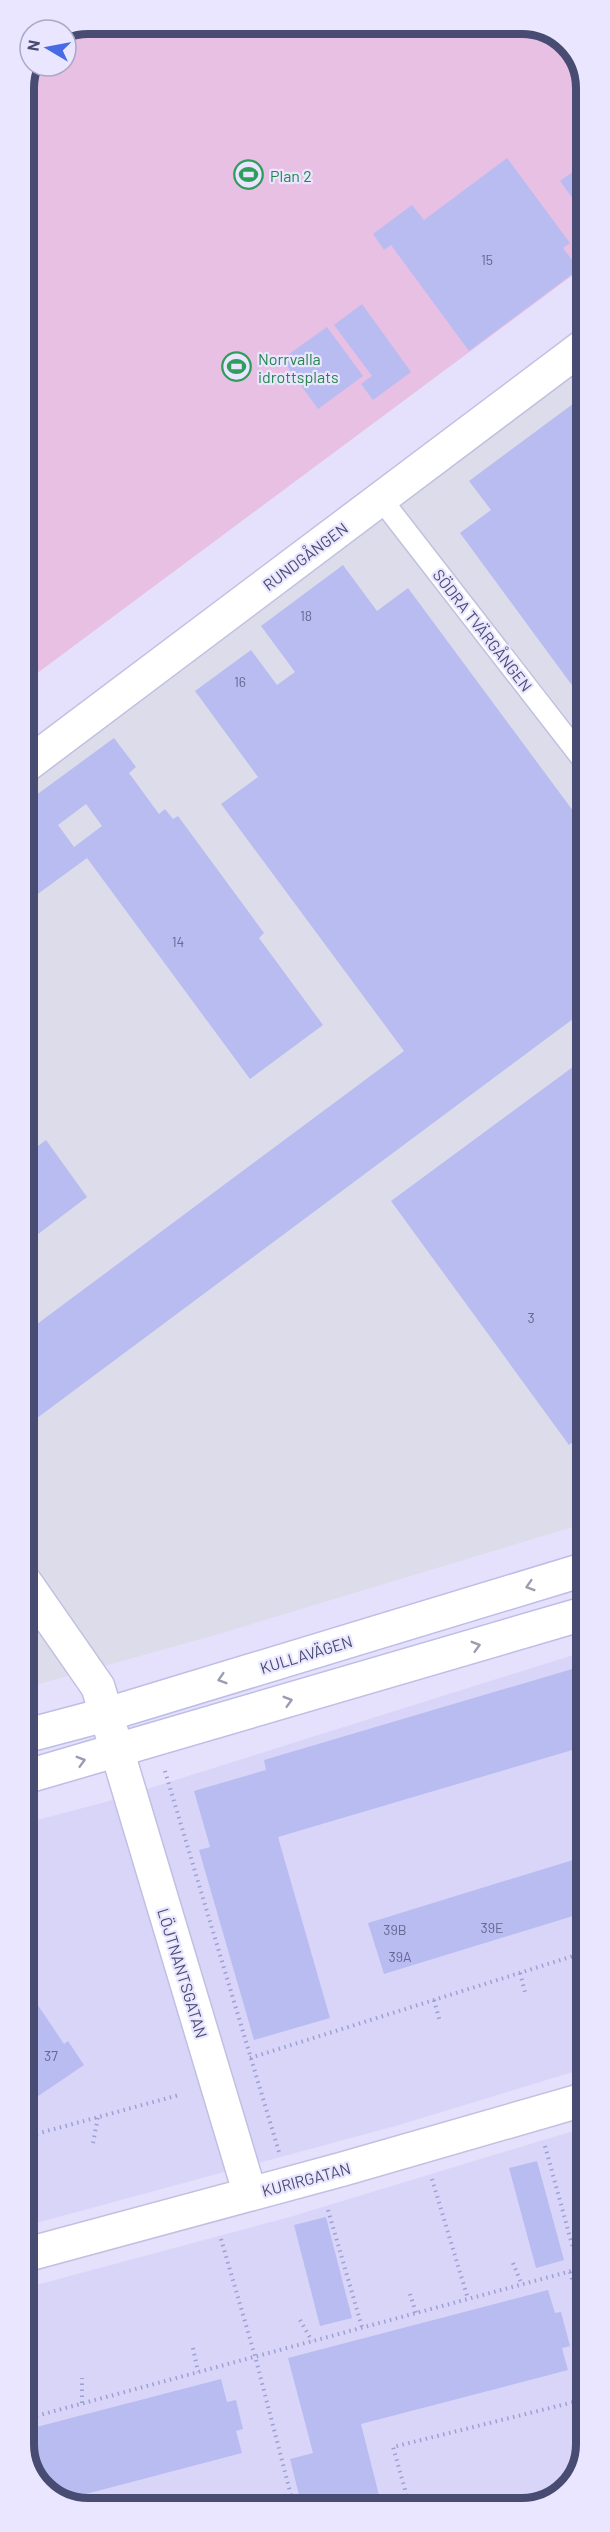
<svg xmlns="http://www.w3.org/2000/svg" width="610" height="2532" font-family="Barlow,sans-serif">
  <rect width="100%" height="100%" fill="#e5e1fc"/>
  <g fill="#d9d5f8">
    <path d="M 586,1651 L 586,2068 L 399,2125 L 25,2226 L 25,1823 L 102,1803 Z"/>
    <path d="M 586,2127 L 586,2444 L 570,2486 L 534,2507 L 80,2507 L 46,2492 L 25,2456 L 25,2288 L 293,2216 Z"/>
  </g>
  <path fill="#dcdcea" d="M 585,363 L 586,1523 L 212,1636 L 25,1688 L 24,779 Z"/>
  <path fill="#e8c0e3" d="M 89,24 L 529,25 L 564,40 L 585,76 L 585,266 L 24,683 L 24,88 L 33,66 L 66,66 L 66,33 Z"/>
  <g fill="#b9bcf1" fill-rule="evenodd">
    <path d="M 507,158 L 570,243 L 563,248 L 579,269 L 469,351 L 391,245 L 384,250 L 373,234 L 412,205 L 424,220 Z"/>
    <path d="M 585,163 L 585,215 L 560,181 Z"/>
    <path d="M 362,304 L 411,372 L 373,400 L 361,384 L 372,376 L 334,325 Z"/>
    <path d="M 327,327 L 363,376 L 318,409 L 282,359 Z"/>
    <path d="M 585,395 L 585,703 L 460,533 L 491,510 L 469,481 Z"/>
    <path d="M 343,565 L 377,611 L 408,588 L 585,827 L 585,1010 L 25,1427 L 25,1333 L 404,1051 L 221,804 L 258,777 L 195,691 L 251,650 L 277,685 L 295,672 L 261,626 Z"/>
    <path d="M 114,738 L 136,767 L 129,773 L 159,814 L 165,809 L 173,819 L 178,816 L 264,933 L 259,938 L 323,1025 L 250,1079 L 87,858 L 24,904 L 24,804 ZM 86,804 L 102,826 L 74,847 L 58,825 Z"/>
    <path d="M 585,1058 L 585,1433 L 569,1445 L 391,1201 Z"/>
    <path d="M 46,1140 L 87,1197 L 25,1244 L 25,1156 Z"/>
    <path d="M 579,1667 L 586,1689 L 586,1746 L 278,1837 L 330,2018 L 254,2040 L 199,1850 L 210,1847 L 194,1791 L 266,1770 L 264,1760 Z"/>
    <path d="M 586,1856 L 586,1912 L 384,1974 L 368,1923 Z"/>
    <path d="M 25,1986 L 64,2044 L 68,2041 L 84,2065 L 25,2105 Z"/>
    <path d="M 537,2161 L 564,2260 L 536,2268 L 509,2168 Z"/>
    <path d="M 326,2217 L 352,2318 L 320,2326 L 294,2225 Z"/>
    <path d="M 548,2290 L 555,2313 L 561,2312 L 570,2346 L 562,2348 L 568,2370 L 361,2424 L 382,2507 L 302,2507 L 290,2459 L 313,2453 L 288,2358 Z"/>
    <path d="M 221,2379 L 227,2402 L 236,2400 L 243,2429 L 236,2431 L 242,2453 L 63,2500 L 46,2492 L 25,2456 L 25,2430 Z"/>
  </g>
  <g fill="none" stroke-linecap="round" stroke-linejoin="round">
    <defs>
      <path id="lane" d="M 381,499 L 585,762"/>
      <g id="street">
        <path d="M 24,767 L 585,345"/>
        <path d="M 25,1582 L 98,1687 L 250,2194"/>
        <path d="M 25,2255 L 343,2169 L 586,2099"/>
      </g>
      <g id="secondary">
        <path d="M 25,1736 L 108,1714 L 586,1569"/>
        <path d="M 25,1777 L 586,1613"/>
      </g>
    </defs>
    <use href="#lane" stroke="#c1c0e1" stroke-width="24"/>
    <use href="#street" stroke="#c1c0e1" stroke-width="36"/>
    <use href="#secondary" stroke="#bdbde6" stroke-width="36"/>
    <g stroke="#9ca0d5" stroke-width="4" stroke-dasharray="1.5 4.5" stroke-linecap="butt">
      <path d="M 579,1651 L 586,1673"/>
      <path d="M 165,1771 L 279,2152"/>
      <path d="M 25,1859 C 42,1874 32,1896 25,1913"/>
      <path d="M 520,1973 L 525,1992"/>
      <path d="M 434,2000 L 440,2022"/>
      <path d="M 250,2058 L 586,1952"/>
      <path d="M 25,2137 L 179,2095"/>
      <path d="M 93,2143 L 98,2117"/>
      <path d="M 545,2146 L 579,2270"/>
      <path d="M 432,2179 L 468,2299"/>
      <path d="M 328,2210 L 362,2327"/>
      <path d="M 221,2239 L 255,2356 L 294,2507"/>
      <path d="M 513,2263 L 522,2285"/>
      <path d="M 570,2272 L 586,2323"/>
      <path d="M 410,2294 L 416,2313"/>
      <path d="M 300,2320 L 312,2341"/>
      <path d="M 193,2348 L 198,2372"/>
      <path d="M 82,2403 L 82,2378"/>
      <path d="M 25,2419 L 586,2267"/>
      <path d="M 410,2507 L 393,2447 L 586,2399"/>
    </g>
    <use href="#lane" stroke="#fff" stroke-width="21"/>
    <use href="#street" stroke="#fff" stroke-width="33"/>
    <use href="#secondary" stroke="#fff" stroke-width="33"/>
  </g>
  <defs><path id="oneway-chevron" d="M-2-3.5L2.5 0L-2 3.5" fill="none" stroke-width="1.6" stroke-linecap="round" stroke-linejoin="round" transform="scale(1.5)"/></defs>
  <g stroke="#9a9db1">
    <use href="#oneway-chevron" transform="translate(530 1586) rotate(163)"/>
    <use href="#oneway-chevron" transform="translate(476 1646) rotate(-16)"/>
    <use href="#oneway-chevron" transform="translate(222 1679) rotate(163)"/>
    <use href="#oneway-chevron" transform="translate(288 1701) rotate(-16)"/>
    <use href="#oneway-chevron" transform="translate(81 1761) rotate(-16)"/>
  </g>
  <defs>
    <symbol id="stadium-ring" viewBox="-11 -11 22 22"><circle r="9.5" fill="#eae6ff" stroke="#2e9e5b" stroke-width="1.5"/><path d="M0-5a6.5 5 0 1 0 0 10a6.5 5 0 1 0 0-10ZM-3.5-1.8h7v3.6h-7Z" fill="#2e9e5b"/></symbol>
  </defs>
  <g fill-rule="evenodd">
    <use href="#stadium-ring" x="232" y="158" width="33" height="33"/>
    <use href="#stadium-ring" x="220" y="350" width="33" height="33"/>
  </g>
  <g text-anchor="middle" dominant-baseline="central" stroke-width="4.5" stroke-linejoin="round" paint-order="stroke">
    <g font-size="14" fill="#646892">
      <text x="487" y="259">15</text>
      <text x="306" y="615">18</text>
      <text x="240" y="681">16</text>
      <text x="178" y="941">14</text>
      <text x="531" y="1317">3</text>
      <text x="492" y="1927">39E</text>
      <text x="395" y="1929">39B</text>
      <text x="400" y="1956">39A</text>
      <text x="51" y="2055">37</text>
    </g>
    <g font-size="16" fill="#27864d" stroke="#eae6ff" text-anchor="start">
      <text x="270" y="175">Plan 2</text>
      <text x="258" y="358">Norrvalla<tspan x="258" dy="18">idrottsplats</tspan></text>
    </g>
    <g font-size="16" fill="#484c72" stroke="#eae6ff">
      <text transform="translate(305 556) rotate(-37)">RUNDGÅNGEN</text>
      <text transform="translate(483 630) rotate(52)">SÖDRA TVÄRGÅNGEN</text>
      <text transform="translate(306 1654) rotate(-17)">KULLAVÄGEN</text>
      <text transform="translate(183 1973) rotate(73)">LÖJTNANTSGATAN</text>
      <text transform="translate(306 2179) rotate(-15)">KURIRGATAN</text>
    </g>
  </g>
  <path d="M0 0H610V2532H0ZM88 34H522A54 54 0 0 1 576 88V2444A54 54 0 0 1 522 2498H88A54 54 0 0 1 34 2444V88A54 54 0 0 1 88 34Z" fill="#eae6ff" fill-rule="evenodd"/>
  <path fill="none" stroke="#484c72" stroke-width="8" d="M88 34H522A54 54 0 0 1 576 88V2444A54 54 0 0 1 522 2498H88A54 54 0 0 1 34 2444V88A54 54 0 0 1 88 34Z"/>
  <g transform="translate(48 48) rotate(280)"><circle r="28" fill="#eae6ff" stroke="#a9a8c7" stroke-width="1.5"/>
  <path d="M0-4.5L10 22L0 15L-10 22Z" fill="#476be4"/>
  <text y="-9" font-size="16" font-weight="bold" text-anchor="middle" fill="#484c72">N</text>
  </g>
</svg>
